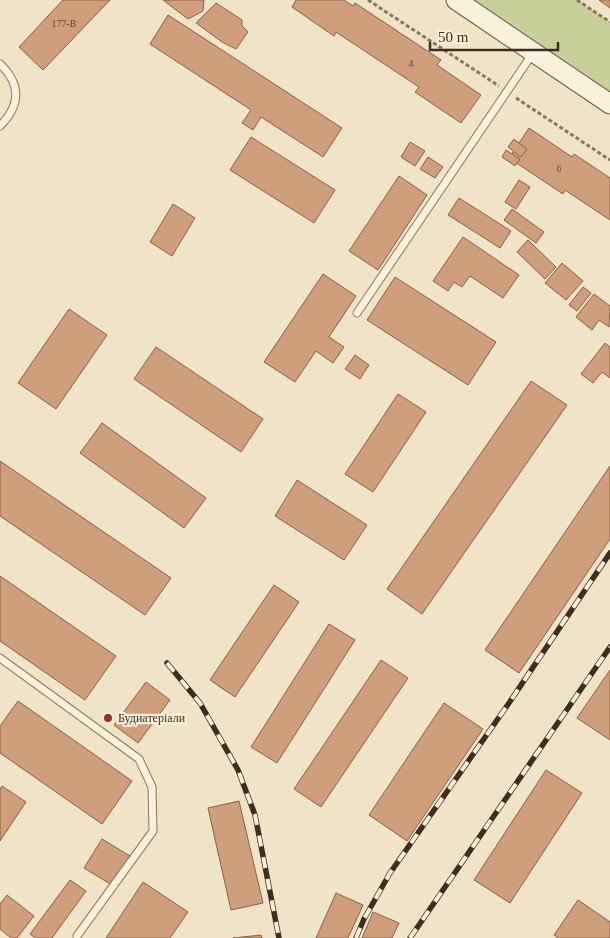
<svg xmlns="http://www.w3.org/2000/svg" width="610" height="938" font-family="Georgia,serif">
  <rect width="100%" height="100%" fill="#f0e4c8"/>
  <path fill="#c9cf9b" d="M 464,0 L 577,0 L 610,22 L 610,104 Z"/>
  <g fill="#cf9f7d" stroke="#8d5f41">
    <path d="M 63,0 L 110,0 L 43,70 L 19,47 Z"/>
    <path d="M 163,0 L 204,0 L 203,11 L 188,19 Z"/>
    <path d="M 296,0 L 344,0 L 353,6 L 355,3 L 441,60 L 437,65 L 481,95 L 461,123 L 415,92 L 419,87 L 336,32 L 334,36 L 292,7 Z"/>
    <path d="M 599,0 L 610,0 L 610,8 Z"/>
    <path d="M 216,3 L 242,20 L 242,26 L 248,32 L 236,49 L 222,42 L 196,23 Z"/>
    <path d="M 168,15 L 342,128 L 323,157 L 261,117 L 253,130 L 242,123 L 251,110 L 150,44 Z"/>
    <path d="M 529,128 L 572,157 L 574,154 L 610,178 L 610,220 L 565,190 L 563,194 L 509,158 Z"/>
    <path d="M 251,137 L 335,190 L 314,223 L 230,170 Z"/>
    <path d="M 514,139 L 527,149 L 521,157 L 508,147 Z"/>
    <path d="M 410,142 L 425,151 L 415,166 L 401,157 Z"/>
    <path d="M 506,150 L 520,159 L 515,166 L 502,157 Z"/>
    <path d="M 428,157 L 443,167 L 435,178 L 420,169 Z"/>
    <path d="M 399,176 L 427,195 L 378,270 L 349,251 Z"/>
    <path d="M 519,180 L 530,187 L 516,209 L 505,202 Z"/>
    <path d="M 459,198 L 511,231 L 500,248 L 448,215 Z"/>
    <path d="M 173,204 L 195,218 L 172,256 L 150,242 Z"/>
    <path d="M 512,209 L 544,232 L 536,243 L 504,220 Z"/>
    <path d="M 463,237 L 519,275 L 503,298 L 470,276 L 462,287 L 454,282 L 448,291 L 433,281 Z"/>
    <path d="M 528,240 L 556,267 L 545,279 L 517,252 Z"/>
    <path d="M 562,263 L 583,281 L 566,300 L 545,283 Z"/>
    <path d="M 323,274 L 356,296 L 329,337 L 344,347 L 333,363 L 316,351 L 295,382 L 264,362 Z"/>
    <path d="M 395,277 L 496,342 L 468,385 L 367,320 Z"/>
    <path d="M 583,287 L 591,293 L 577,311 L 569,305 Z"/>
    <path d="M 594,294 L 610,306 L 609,327 L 599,320 L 592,330 L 576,317 Z"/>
    <path d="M 69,309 L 107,335 L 56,409 L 18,383 Z"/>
    <path d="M 605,343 L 610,347 L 610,378 L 602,372 L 593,383 L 581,374 Z"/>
    <path d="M 156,347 L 263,419 L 241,452 L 134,379 Z"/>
    <path d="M 355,355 L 369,365 L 360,379 L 345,369 Z"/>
    <path d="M 531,381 L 567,405 L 422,614 L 387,589 Z"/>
    <path d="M 398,394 L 426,412 L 373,492 L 345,474 Z"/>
    <path d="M 102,423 L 206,498 L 184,528 L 80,453 Z"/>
    <path d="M 0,461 L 171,578 L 145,615 L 0,516 Z"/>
    <path d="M 610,466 L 610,539 L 519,673 L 485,650 Z"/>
    <path d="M 297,480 L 367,525 L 344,560 L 275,516 Z"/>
    <path d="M 0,576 L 116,656 L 85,700 L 0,641 Z"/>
    <path d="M 274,585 L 299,602 L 235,697 L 210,680 Z"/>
    <path d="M 329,624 L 355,640 L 277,763 L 251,747 Z"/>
    <path d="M 381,660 L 408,678 L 321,807 L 294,789 Z"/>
    <path d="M 610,670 L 610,740 L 577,718 Z"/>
    <path d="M 146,682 L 170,700 L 138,743 L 114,725 Z"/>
    <path d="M 18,701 L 132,781 L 102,824 L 0,753 L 0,726 Z"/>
    <path d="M 444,703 L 483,729 L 407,841 L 369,815 Z"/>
    <path d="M 546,770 L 582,793 L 510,903 L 474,880 Z"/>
    <path d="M 2,786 L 26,802 L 0,841 L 0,789 Z"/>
    <path d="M 239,801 L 263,903 L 231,910 L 208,808 Z"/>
    <path d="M 102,839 L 130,856 L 112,885 L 84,868 Z"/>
    <path d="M 70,880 L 86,891 L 52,938 L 35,938 L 30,934 Z"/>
    <path d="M 143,882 L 188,912 L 170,938 L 106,938 Z"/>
    <path d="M 336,893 L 363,905 L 348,938 L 316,938 Z"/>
    <path d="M 7,895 L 34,916 L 17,938 L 11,938 L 0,929 L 0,904 Z"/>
    <path d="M 578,900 L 610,922 L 610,938 L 558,938 L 554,935 Z"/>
    <path d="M 373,912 L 399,923 L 392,938 L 362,938 Z"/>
    <path d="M 261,935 L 262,938 L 233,938 Z"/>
  </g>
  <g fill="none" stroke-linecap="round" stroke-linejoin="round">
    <defs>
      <g id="lane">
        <path d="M 0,64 C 22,85 20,106 0,126"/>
        <path d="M 357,313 L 533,53"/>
        <path d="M 0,658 L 139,759 L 152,787 L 153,831 L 77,936"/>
      </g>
      <path id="secondary" d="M 456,0 L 610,104"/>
    </defs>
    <use href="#lane" stroke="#8d765c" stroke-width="9"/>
    <use href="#secondary" stroke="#6f573f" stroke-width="21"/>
    <g stroke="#8d765c" stroke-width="3" stroke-dasharray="4 2.5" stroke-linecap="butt">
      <path d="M 368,0 L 499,86"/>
      <path d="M 577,0 L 610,22"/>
      <path d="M 516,98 L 610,160"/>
    </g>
    <use href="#lane" stroke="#faf1dc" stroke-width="7"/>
    <use href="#secondary" stroke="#faf1dc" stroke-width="19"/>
    <defs>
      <g id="rail">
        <path d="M 167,663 L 200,703 L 238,770 L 255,815 L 279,938"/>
        <path d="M 356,938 L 364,919 L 390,873 L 509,703 L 610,553"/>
        <path d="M 410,938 L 610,647"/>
      </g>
    </defs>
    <use href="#rail" stroke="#3d2e20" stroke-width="5.5"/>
    <use href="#rail" stroke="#f7eed8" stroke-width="4" stroke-dasharray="11" stroke-linecap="butt"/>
  </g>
  <circle fill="#9e2a2b" stroke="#f7eed8" stroke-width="2" cx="108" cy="718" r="5"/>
  <g text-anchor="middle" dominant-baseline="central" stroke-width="4.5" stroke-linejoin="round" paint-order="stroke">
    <g font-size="10" fill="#624a37">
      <text x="64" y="23">177-В</text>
      <text x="411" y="63">4</text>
      <text x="559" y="168">6</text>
    </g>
    <g font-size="12" fill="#3d2e20" stroke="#f7eed8" text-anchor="start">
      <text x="118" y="718">Будиатеріали</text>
    </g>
  </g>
  <path d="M430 42v8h128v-8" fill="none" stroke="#3d2e20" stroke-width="2.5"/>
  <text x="438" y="42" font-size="15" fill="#3d2e20" stroke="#f7eed8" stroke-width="4" paint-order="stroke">50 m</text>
</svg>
